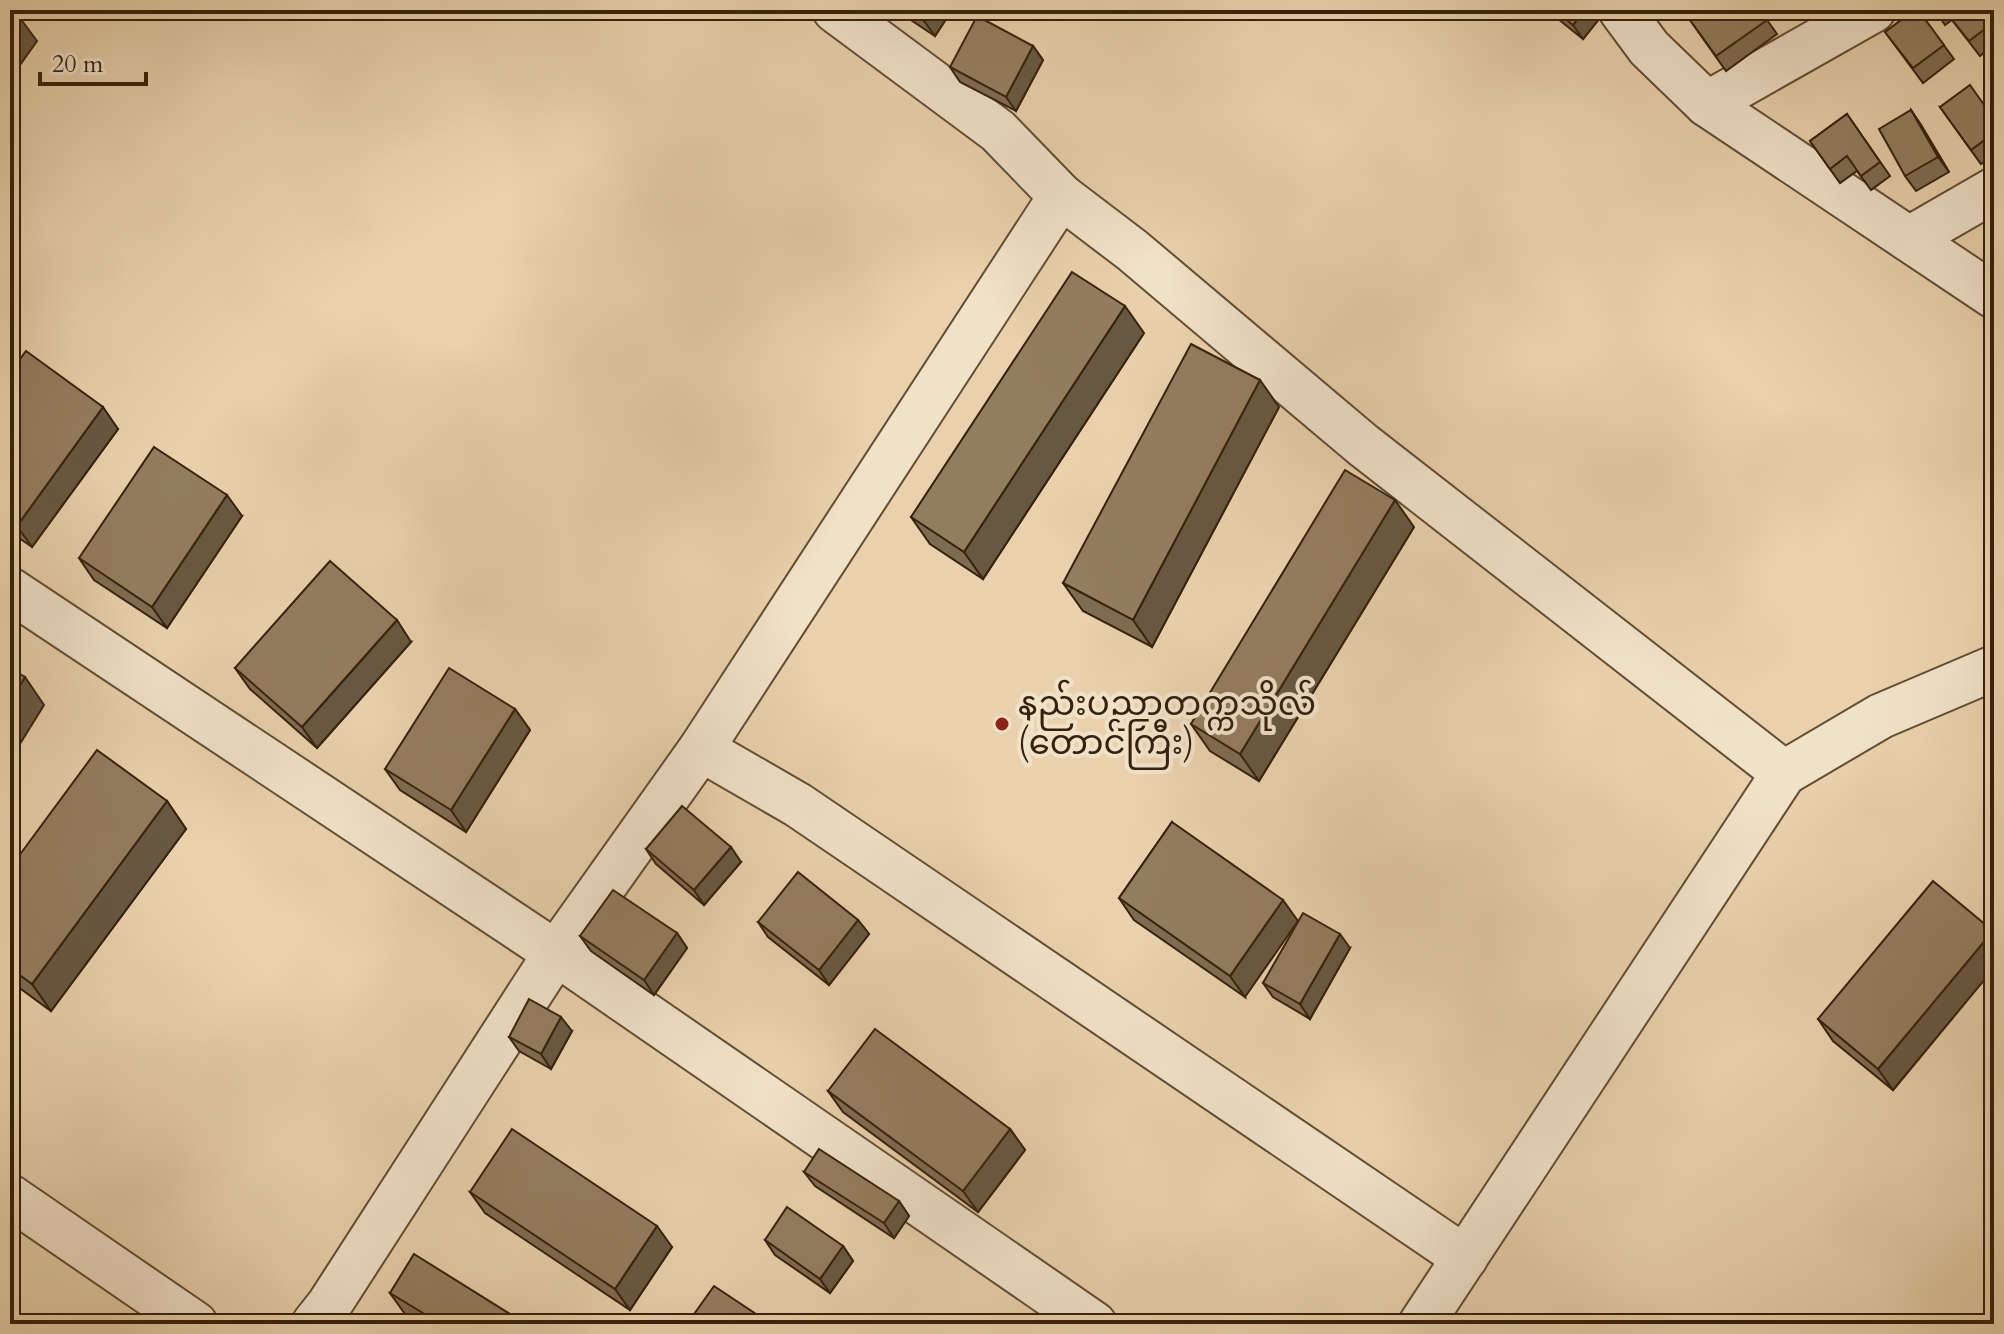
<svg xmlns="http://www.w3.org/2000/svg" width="2004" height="1334" font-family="Cardo,'Noto Sans Myanmar',serif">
  <rect width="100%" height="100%" fill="#e8d1ac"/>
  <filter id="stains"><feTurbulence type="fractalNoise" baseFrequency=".0025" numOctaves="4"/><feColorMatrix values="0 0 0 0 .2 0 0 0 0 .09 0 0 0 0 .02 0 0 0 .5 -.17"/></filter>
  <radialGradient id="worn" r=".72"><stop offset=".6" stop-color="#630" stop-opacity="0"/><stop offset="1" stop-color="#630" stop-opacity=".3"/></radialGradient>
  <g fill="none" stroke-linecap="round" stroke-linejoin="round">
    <defs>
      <g id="minor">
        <path d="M 1621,10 L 1649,48 L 1707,104 L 1994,296"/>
        <path d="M 1707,104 L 1873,10"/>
        <path d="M 1061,196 L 1132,250 L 1363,445 L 1784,773"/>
        <path d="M 1909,239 L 1994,190"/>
        <path d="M 10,590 L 556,953 L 1094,1324"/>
        <path d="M 701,749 L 798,805 L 1465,1258"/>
        <path d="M 10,1197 L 195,1324"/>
        <path d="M 314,1324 L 329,1305 L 556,953 L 701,749 L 1061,196 L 998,131 L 835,10"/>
        <path d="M 1421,1324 L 1784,773 L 1881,716 L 1994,668"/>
      </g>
    </defs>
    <use href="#minor" stroke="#624d33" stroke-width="48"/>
    <use href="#minor" stroke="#f0e1c9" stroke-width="44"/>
  </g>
  <g fill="#7e6c52" stroke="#36210b" stroke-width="2">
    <path d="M 896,10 L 952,10 L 935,36 Z"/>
    <path d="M 1547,10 L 1600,10 L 1603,14 L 1583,39 Z"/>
    <path d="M 1760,10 L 1777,34 L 1726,71 L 1685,13 Z"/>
    <path d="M 1896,10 L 1913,10 L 1908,15 L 1918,10 L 1954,59 L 1923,83 L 1885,32 L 1904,18 Z"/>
    <path d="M 1935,10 L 1994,10 L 1994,44 L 1980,56 L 1952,20 L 1945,25 Z"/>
    <path d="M 1033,46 L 1043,60 L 1016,111 L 960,82 L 950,67 Z"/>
    <path d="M 1940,107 L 1994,119 L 1994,155 L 1981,164 Z"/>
    <path d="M 1911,110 L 1921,125 L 1949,172 L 1916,191 L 1905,176 Z"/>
    <path d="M 1847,114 L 1890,176 L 1871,190 L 1857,171 L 1840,183 L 1810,141 Z"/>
    <path d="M 1144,333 L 983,579 L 930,544 L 911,517 Z"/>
    <path d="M 10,373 L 118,429 L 32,547 L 10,532 Z"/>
    <path d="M 1279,407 L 1152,647 L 1083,611 L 1063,583 Z"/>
    <path d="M 242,516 L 167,628 L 94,580 L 79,558 Z"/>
    <path d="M 1414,527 L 1259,781 L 1210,751 L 1191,724 Z"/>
    <path d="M 411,642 L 317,748 L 250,689 L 235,668 Z"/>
    <path d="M 515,709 L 530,730 L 466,832 L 400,790 L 385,769 Z"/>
    <path d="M 167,801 L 186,829 L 51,1011 L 10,981 L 10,868 Z"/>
    <path d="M 1172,822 L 1245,997 L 1134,920 L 1119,898 Z"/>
    <path d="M 646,849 L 741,862 L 704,905 L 656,864 Z"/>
    <path d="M 858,920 L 869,934 L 829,985 L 768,937 L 758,922 Z"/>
    <path d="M 1993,931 L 1994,932 L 1994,968 L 1893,1090 L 1833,1041 L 1818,1019 Z"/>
    <path d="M 677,933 L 687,948 L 654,995 L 591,951 L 580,936 Z"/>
    <path d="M 1350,948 L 1310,1019 L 1273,997 L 1263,983 Z"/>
    <path d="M 572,1031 L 551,1069 L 519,1051 L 509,1037 Z"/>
    <path d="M 828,1091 L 1010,1129 L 1025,1150 L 978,1212 L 843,1112 Z"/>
    <path d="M 804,1172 L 899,1201 L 909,1216 L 894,1238 L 815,1186 Z"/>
    <path d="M 470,1192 L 672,1247 L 630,1310 L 485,1213 Z"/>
    <path d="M 765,1240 L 843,1246 L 853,1261 L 830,1293 L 775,1255 Z"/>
    <path d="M 390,1293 L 526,1324 L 421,1324 L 405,1314 Z"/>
  </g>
  <g fill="#675842" stroke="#36210b" stroke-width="2">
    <path d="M 932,10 L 952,10 L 935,36 L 924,21 Z"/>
    <path d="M 1584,10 L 1600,10 L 1603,14 L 1583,39 L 1573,25 Z"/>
    <path d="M 17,14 L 37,41 L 10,79 L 10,24 Z"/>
    <path d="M 1033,46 L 1043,60 L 1016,111 L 1006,97 Z"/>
    <path d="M 1911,110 L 1921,125 L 1949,172 L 1938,157 Z"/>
    <path d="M 1125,306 L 1144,333 L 983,579 L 964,552 Z"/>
    <path d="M 1260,380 L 1279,407 L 1152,647 L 1133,620 Z"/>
    <path d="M 103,407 L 118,429 L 32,547 L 17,526 Z"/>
    <path d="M 227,495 L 242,516 L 167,628 L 152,607 Z"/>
    <path d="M 1395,500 L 1414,527 L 1259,781 L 1240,754 Z"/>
    <path d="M 397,620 L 411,642 L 317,748 L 302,727 Z"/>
    <path d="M 25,677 L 44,705 L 10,760 L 10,702 Z"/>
    <path d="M 515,709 L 530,730 L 466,832 L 451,810 Z"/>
    <path d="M 167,801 L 186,829 L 51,1011 L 32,984 Z"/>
    <path d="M 731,847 L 741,862 L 704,905 L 694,890 Z"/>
    <path d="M 1283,900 L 1298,921 L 1245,997 L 1230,976 Z"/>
    <path d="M 858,920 L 869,934 L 829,985 L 819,970 Z"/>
    <path d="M 1993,931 L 1994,932 L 1994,968 L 1893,1090 L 1878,1069 Z"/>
    <path d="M 677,933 L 687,948 L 654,995 L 644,980 Z"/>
    <path d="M 1340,934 L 1350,948 L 1310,1019 L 1300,1004 Z"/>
    <path d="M 561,1017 L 572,1031 L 551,1069 L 541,1054 Z"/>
    <path d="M 1010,1129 L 1025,1150 L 978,1212 L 963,1191 Z"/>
    <path d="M 899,1201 L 909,1216 L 894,1238 L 884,1223 Z"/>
    <path d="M 657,1226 L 672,1247 L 630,1310 L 615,1289 Z"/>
    <path d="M 843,1246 L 853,1261 L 830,1293 L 820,1279 Z"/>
    <path d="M 759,1316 L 764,1324 L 753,1324 Z"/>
  </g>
  <g fill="#937d5f" stroke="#36210b" stroke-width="2">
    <path d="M 10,10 L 12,10 L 17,14 L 10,24 Z"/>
    <path d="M 907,10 L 932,10 L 924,21 Z"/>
    <path d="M 1554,10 L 1584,10 L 1573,25 Z"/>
    <path d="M 1690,10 L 1760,10 L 1767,20 L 1716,56 L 1685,13 Z"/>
    <path d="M 1915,10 L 1918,10 L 1944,45 L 1913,68 L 1885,32 Z"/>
    <path d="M 1935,10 L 1950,10 L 1940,17 Z"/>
    <path d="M 1955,10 L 1994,10 L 1994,22 L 1969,41 L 1948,15 Z"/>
    <path d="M 977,16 L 1033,46 L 1006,97 L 950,67 Z"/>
    <path d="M 1970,85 L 1994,119 L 1994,133 L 1971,150 L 1940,107 Z"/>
    <path d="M 1911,110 L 1938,157 L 1905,176 L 1879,129 Z"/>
    <path d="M 1847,114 L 1880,162 L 1861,176 L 1847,156 L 1830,169 L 1810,141 Z"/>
    <path d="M 1072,272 L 1125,306 L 964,552 L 911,517 Z"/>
    <path d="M 1191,344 L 1260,380 L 1133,620 L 1063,583 Z"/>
    <path d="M 26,351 L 103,407 L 17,526 L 10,521 L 10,373 Z"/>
    <path d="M 154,447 L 227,495 L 152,607 L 79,558 Z"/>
    <path d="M 1345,470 L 1395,500 L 1240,754 L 1191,724 Z"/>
    <path d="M 330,561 L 397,620 L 302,727 L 235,668 Z"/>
    <path d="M 10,668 L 25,677 L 10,702 Z"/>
    <path d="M 449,668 L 515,709 L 451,810 L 385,769 Z"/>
    <path d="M 97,750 L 167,801 L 32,984 L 10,968 L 10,868 Z"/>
    <path d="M 682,806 L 731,847 L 694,890 L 646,849 Z"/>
    <path d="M 1172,822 L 1283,900 L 1230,976 L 1119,898 Z"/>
    <path d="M 798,872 L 858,920 L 819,970 L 758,922 Z"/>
    <path d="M 1933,881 L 1993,931 L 1878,1069 L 1818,1019 Z"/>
    <path d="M 613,890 L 677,933 L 644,980 L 580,936 Z"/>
    <path d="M 1303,913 L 1340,934 L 1300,1004 L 1263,983 Z"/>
    <path d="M 529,999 L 561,1017 L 541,1054 L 509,1037 Z"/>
    <path d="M 875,1029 L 1010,1129 L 963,1191 L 828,1091 Z"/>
    <path d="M 512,1129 L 657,1226 L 615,1289 L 470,1192 Z"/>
    <path d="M 819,1149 L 899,1201 L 884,1223 L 804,1172 Z"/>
    <path d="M 787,1207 L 843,1246 L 820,1279 L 765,1240 Z"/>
    <path d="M 414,1254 L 526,1324 L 441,1324 L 390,1293 Z"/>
    <path d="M 714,1286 L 759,1316 L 753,1324 L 687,1324 Z"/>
  </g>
  <circle fill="#8f2418" stroke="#f0e1c9" stroke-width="3" cx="1002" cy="724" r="8"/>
  <g text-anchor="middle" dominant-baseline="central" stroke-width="8" stroke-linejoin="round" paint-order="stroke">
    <g font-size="34" fill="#36210b" stroke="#f0e1c9" text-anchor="start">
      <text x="1018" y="704">နည်းပညာတက္ကသိုလ်<tspan x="1018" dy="39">(တောင်ကြီး)</tspan></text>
    </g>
  </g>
  <rect width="2004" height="1334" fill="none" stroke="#e8d1ac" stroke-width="40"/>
  <rect x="12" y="12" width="1980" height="1310" fill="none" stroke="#36210b" stroke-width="4"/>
  <rect x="20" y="20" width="1964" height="1294" fill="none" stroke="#36210b" stroke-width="2"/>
  <path d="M40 72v12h106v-12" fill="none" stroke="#36210b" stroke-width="4"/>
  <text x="52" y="72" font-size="24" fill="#36210b" stroke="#f0e1c9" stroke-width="6" paint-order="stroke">20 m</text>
  <rect width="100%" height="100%" filter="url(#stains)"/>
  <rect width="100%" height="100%" fill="url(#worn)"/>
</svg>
